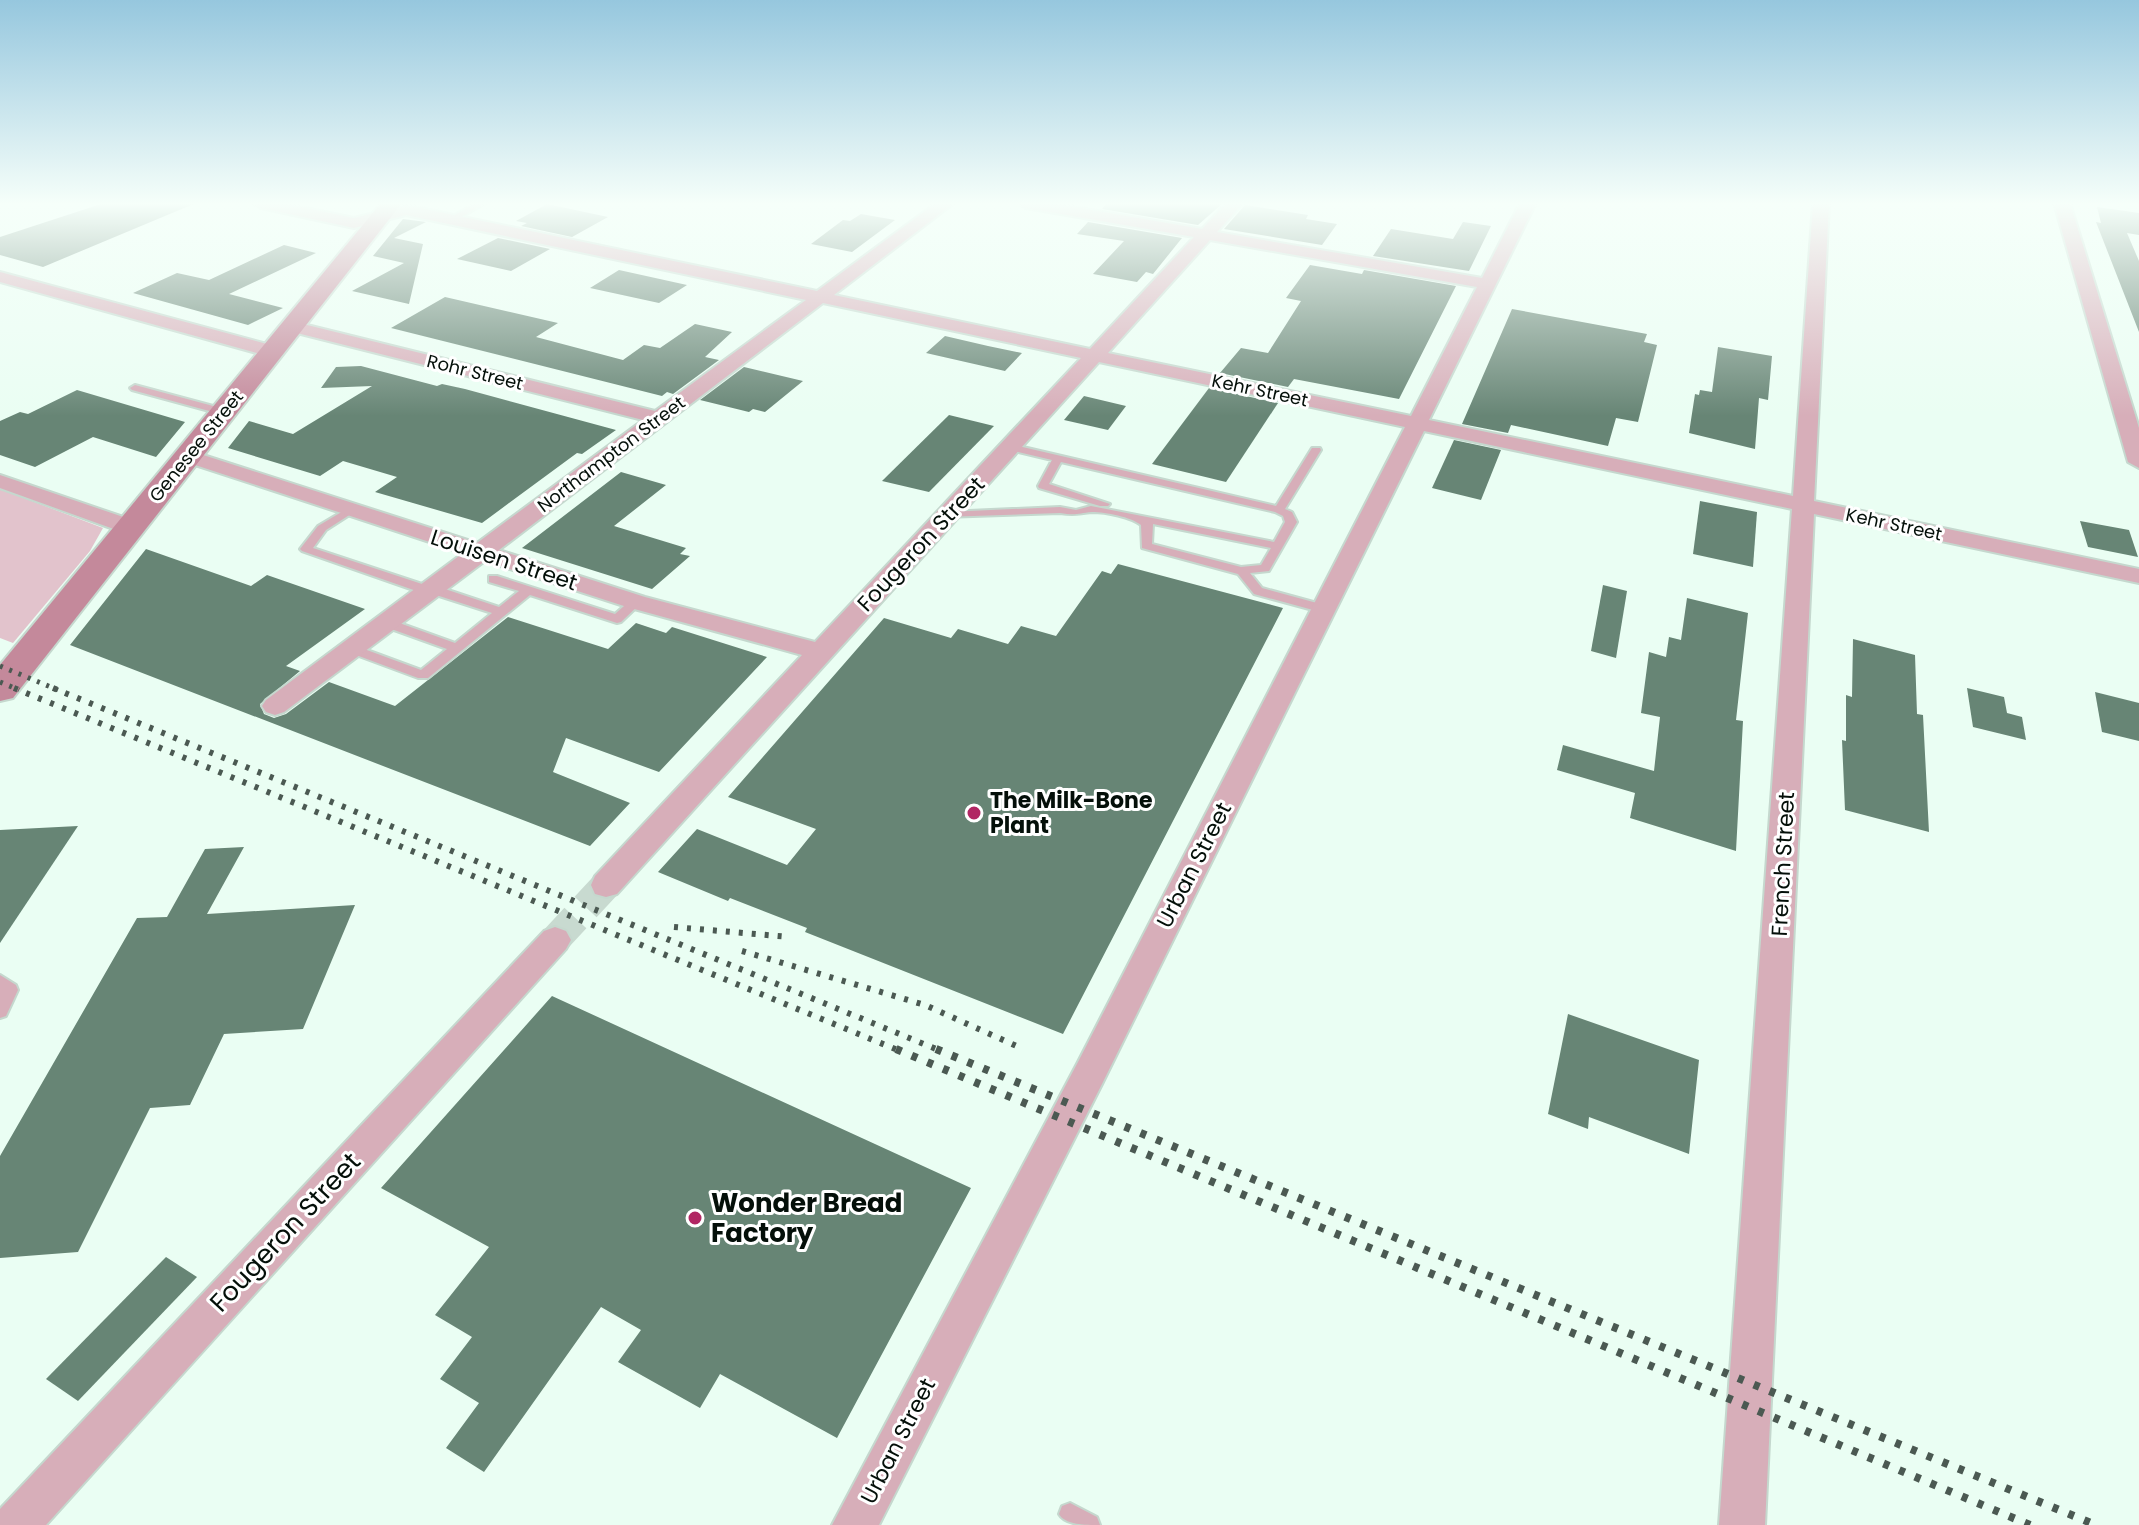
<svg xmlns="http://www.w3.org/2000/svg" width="2139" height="1525" font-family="Poppins,sans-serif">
  <rect width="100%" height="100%" fill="#eafef3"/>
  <path fill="#e2c3cc" d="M 0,489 L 103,528 L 90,551 L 13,643 L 0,638 Z"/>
  <g fill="#678575">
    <path d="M 104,203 L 196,203 L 43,267 L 0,255 L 0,237 Z"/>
    <path d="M 1107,203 L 1223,203 L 1198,225 L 1102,209 Z"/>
    <path d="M 547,204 L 608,217 L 572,237 L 521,226 L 527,223 L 516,221 Z"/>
    <path d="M 1245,205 L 1308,215 L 1306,219 L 1337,224 L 1322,245 L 1224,229 Z"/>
    <path d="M 2097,207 L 2139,213 L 2139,235 L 2127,233 L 2139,261 L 2139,332 L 2096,222 L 2101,223 Z"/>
    <path d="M 861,214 L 895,220 L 852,252 L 811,244 L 843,220 L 850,221 Z"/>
    <path d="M 403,219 L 426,222 L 394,238 L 423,244 L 409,304 L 352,291 L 404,263 L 373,256 Z"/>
    <path d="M 1088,222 L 1182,238 L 1153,274 L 1146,272 L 1137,282 L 1093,274 L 1124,241 L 1077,234 Z"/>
    <path d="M 1463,222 L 1491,226 L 1469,271 L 1373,256 L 1391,229 L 1453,239 Z"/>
    <path d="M 498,238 L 550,249 L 511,271 L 457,259 Z"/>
    <path d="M 284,245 L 316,253 L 229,294 L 283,308 L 248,325 L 133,293 L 177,273 L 209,280 Z"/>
    <path d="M 1310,265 L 1362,274 L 1364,270 L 1456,286 L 1399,399 L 1294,379 L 1288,387 L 1220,373 L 1241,348 L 1268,353 L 1301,301 L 1286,298 Z"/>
    <path d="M 619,270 L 687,285 L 659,303 L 590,288 Z"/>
    <path d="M 445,297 L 558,323 L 536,337 L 623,360 L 644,345 L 660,348 L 695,324 L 732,332 L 705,357 L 719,360 L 673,394 L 667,392 L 662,396 L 391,328 Z"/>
    <path d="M 1512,309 L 1647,334 L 1644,342 L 1657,345 L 1638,422 L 1616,418 L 1608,446 L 1511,425 L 1508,433 L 1462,424 Z"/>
    <path d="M 945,336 L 988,346 L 1022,353 L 1005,371 L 926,353 Z"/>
    <path d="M 1718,347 L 1772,356 L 1768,400 L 1759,398 L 1755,449 L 1689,433 L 1695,394 L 1699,395 L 1700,390 L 1712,392 Z"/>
    <path d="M 361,366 L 437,386 L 442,384 L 465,389 L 616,430 L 582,454 L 577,453 L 482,523 L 375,492 L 397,477 L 343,461 L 320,476 L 228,448 L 249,421 L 293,434 L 372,386 L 321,388 L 336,367 Z"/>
    <path d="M 744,367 L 803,381 L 765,412 L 753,409 L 749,412 L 700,400 Z"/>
    <path d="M 1209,388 L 1278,403 L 1226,482 L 1152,464 Z"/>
    <path d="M 77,390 L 185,422 L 156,457 L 93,437 L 35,467 L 0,455 L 0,421 L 20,412 L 28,414 Z"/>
    <path d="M 1084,396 L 1126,406 L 1108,430 L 1064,420 Z"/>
    <path d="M 949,415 L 994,426 L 929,492 L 882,481 Z"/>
    <path d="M 1454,440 L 1501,450 L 1481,500 L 1432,488 Z"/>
    <path d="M 621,472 L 666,485 L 614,526 L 686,548 L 680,554 L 690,556 L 652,589 L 522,548 Z"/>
    <path d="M 1700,501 L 1757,512 L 1753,567 L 1693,554 Z"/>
    <path d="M 2080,521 L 2129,530 L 2138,557 L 2088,547 Z"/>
    <path d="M 146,549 L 251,586 L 267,575 L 365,609 L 286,666 L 300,671 L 260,704 L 264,714 L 274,718 L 286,714 L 329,682 L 395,706 L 508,617 L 608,649 L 636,623 L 666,633 L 672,627 L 767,657 L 659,772 L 566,738 L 553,772 L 630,803 L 590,846 L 70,645 Z"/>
    <path d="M 1118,564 L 1283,608 L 1063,1034 L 805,932 L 807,928 L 730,898 L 728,901 L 658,872 L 697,829 L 787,865 L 816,829 L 728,797 L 884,618 L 951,638 L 958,629 L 1008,644 L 1021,626 L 1056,636 L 1102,571 L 1111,574 Z"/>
    <path d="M 1603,585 L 1627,591 L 1616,658 L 1591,651 Z"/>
    <path d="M 1687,598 L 1748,613 L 1736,720 L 1743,721 L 1736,851 L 1630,818 L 1635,793 L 1557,770 L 1563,745 L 1654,771 L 1660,717 L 1641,713 L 1649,652 L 1666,657 L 1669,637 L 1681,640 Z"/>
    <path d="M 1853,639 L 1915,655 L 1917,714 L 1923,715 L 1929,832 L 1845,810 L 1842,740 L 1846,741 L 1846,695 L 1852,697 Z"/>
    <path d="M 1967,688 L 2004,697 L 2007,713 L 2022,717 L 2026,740 L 1973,727 Z"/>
    <path d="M 2095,692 L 2139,703 L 2139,741 L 2102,732 Z"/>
    <path d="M 78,826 L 0,943 L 0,830 Z"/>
    <path d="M 244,847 L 207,914 L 355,905 L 303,1029 L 224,1034 L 190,1105 L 150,1108 L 78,1252 L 0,1258 L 0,1156 L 137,918 L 167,917 L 205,849 Z"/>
    <path d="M 552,996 L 971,1188 L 837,1438 L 720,1374 L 700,1408 L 618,1362 L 641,1330 L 601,1307 L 484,1472 L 446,1448 L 479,1403 L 440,1379 L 472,1337 L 435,1315 L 489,1247 L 381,1188 Z"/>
    <path d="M 1568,1014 L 1699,1060 L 1689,1154 L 1589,1117 L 1588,1129 L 1548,1114 Z"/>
    <path d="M 166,1257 L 197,1277 L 78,1401 L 46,1379 Z"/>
  </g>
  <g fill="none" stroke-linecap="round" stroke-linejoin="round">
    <path stroke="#c8dad0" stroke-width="30" stroke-dasharray="30 15" stroke-linecap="butt" d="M 555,940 L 606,885"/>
    <defs>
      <g id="lane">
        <path d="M 476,203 L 485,203 L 453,222 L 446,220 Z"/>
        <path d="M 135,385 L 228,410 L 229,412 L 224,415 L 132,390 L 130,388 Z"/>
        <path d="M 1010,444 L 1276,506 L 1312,448 L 1320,448 L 1321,450 L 1285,509 L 1292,512 L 1297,522 L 1269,571 L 1250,573 L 1262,588 L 1328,606 L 1330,609 L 1324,613 L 1254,594 L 1238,574 L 1142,548 L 1141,525 C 1131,517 1106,512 1092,512 C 1078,513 1077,516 1060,513 L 943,517 L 943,513 L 947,512 L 1060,507 L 1076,510 L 1091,506 L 1274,542 L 1285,522 L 1283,516 L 1275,512 L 1061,462 L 1049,484 L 1110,504 L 1108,506 L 1100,506 L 1039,488 L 1038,486 L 1052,460 L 1006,449 L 1005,447 ZM 1153,524 L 1271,548 L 1261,565 L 1241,567 L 1152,544 Z"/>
        <path d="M 350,507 L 356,510 L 354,512 L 326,530 L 313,548 L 428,586 L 436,586 L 499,607 L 519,591 L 489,582 L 489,576 L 497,576 L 615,614 L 632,599 L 640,599 L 642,602 L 621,622 L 617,623 L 530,595 L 428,678 L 418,678 L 348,652 L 346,649 L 348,646 L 356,646 L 421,670 L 447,649 L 383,626 L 381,623 L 383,620 L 391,620 L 455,643 L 492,613 L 433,594 L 425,594 L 302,551 L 300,549 L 318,526 Z"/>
        <path d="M 0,975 L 16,985 L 18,990 L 6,1016 L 0,1018 Z"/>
        <path d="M 1070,1503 L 1097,1517 L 1100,1525 C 1085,1525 1065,1525 1059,1514 L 1062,1506 Z"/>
      </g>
      <g id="street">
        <path d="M 253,203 L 282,203 L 354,218 L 406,205 L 817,291 L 936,203 L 954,203 L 834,295 L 1090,349 L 1194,237 L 1026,208 L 1018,203 L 1051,203 L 1202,229 L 1227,203 L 1243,203 L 1217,232 L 1482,278 L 1520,203 L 1536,203 L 1429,420 L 1793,496 L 1813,203 L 1829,203 L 1814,501 L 2139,569 L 2139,583 L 1814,514 L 1765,1525 L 1719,1525 L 1792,509 L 1424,431 L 1102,1084 L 879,1525 L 832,1525 L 1078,1062 L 1405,427 L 1099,362 L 617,894 L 606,897 L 595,894 L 591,885 L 595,876 L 802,655 L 627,607 L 485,561 L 284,712 L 275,715 L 266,712 L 262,706 L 266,700 L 463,553 L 183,461 L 179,457 L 183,453 L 197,453 L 477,543 L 643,420 L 285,330 L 282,326 L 285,322 L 291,321 L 655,411 L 806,300 L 406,215 L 354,228 L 261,208 ZM 1210,240 L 1477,287 L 1411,416 L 1108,353 ZM 823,303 L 1081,358 L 815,642 L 645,597 L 499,550 Z"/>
        <path d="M 2054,203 L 2070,203 L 2139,428 L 2139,468 L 2128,462 Z"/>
        <path d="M 0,272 L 278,347 L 280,351 L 271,357 L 0,282 Z"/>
        <path d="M 0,475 L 138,522 L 141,527 L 138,532 L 122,532 L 0,488 Z"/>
        <path d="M 555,927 L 566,931 L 571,940 L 566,949 L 46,1525 L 0,1525 L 0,1509 L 544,931 Z"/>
      </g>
      <path id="secondary" d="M 381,203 L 402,203 L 13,698 L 0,701 L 0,665 Z"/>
    </defs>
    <use href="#lane" stroke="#c5d8ce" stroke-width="4"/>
    <use href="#street" stroke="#c5d8ce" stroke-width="4"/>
    <use href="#secondary" stroke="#c5d8ce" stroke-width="4"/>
    <use href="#lane" fill="#d7aeb9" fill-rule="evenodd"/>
    <use href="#street" fill="#d7aeb9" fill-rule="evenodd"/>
    <use href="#secondary" fill="#c4899b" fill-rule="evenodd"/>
    <g stroke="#4b5952" stroke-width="5" stroke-dasharray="3 7" stroke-linecap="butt">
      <path d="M 0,666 L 58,690"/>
      <path d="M 0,682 L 19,690"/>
    </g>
    <g stroke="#4b5952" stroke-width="6" stroke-dasharray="4 9" stroke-linecap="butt">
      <path d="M 14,688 L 900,1051"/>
      <path d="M 53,688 L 941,1051"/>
      <path d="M 674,927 L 790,937"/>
      <path d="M 742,951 L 925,1005 L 1021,1048"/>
    </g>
    <g stroke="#4b5952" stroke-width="8" stroke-dasharray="6 11" stroke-linecap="butt">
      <path d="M 896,1049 L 2030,1525"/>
      <path d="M 936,1049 L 2096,1525"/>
    </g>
  </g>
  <linearGradient id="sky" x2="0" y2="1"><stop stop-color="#96c7de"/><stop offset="0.49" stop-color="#f6fffa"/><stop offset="1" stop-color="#f6fffa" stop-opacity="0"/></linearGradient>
  <rect width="2139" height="416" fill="url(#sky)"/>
  <g fill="#b12663" stroke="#fff" stroke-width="3">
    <circle cx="974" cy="813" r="8"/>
    <circle cx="695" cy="1218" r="8"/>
  </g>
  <g text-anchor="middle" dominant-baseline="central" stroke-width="6" stroke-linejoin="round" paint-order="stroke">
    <g font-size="18" fill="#040f09" stroke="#fff">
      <text transform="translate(475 372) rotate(14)">Rohr Street</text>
      <text transform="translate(1260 390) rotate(12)">Kehr Street</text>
      <text transform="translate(196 446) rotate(-51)">Genesee Street</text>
      <text transform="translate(611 454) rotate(-37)">Northampton Street</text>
      <text transform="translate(1894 524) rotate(12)">Kehr Street</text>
    </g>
    <g font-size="22" fill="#040f09" stroke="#fff">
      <text transform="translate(921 544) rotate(-47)">Fougeron Street</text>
      <text transform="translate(504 560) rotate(18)">Louisen Street</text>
      <text transform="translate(1783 864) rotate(-87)">French Street</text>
      <text transform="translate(1194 865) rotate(-63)">Urban Street</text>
      <text transform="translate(898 1441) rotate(-63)">Urban Street</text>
    </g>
    <g font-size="22" font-weight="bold" fill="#040f09" stroke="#fff" text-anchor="start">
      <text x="990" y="800">The Milk-Bone<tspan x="990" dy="25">Plant</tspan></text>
    </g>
    <g font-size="26" font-weight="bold" fill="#040f09" stroke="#fff" text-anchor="start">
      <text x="711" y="1203">Wonder Bread<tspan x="711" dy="30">Factory</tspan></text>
    </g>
    <g font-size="26" fill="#040f09" stroke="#fff">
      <text transform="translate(285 1232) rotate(-47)">Fougeron Street</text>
    </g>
  </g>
</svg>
